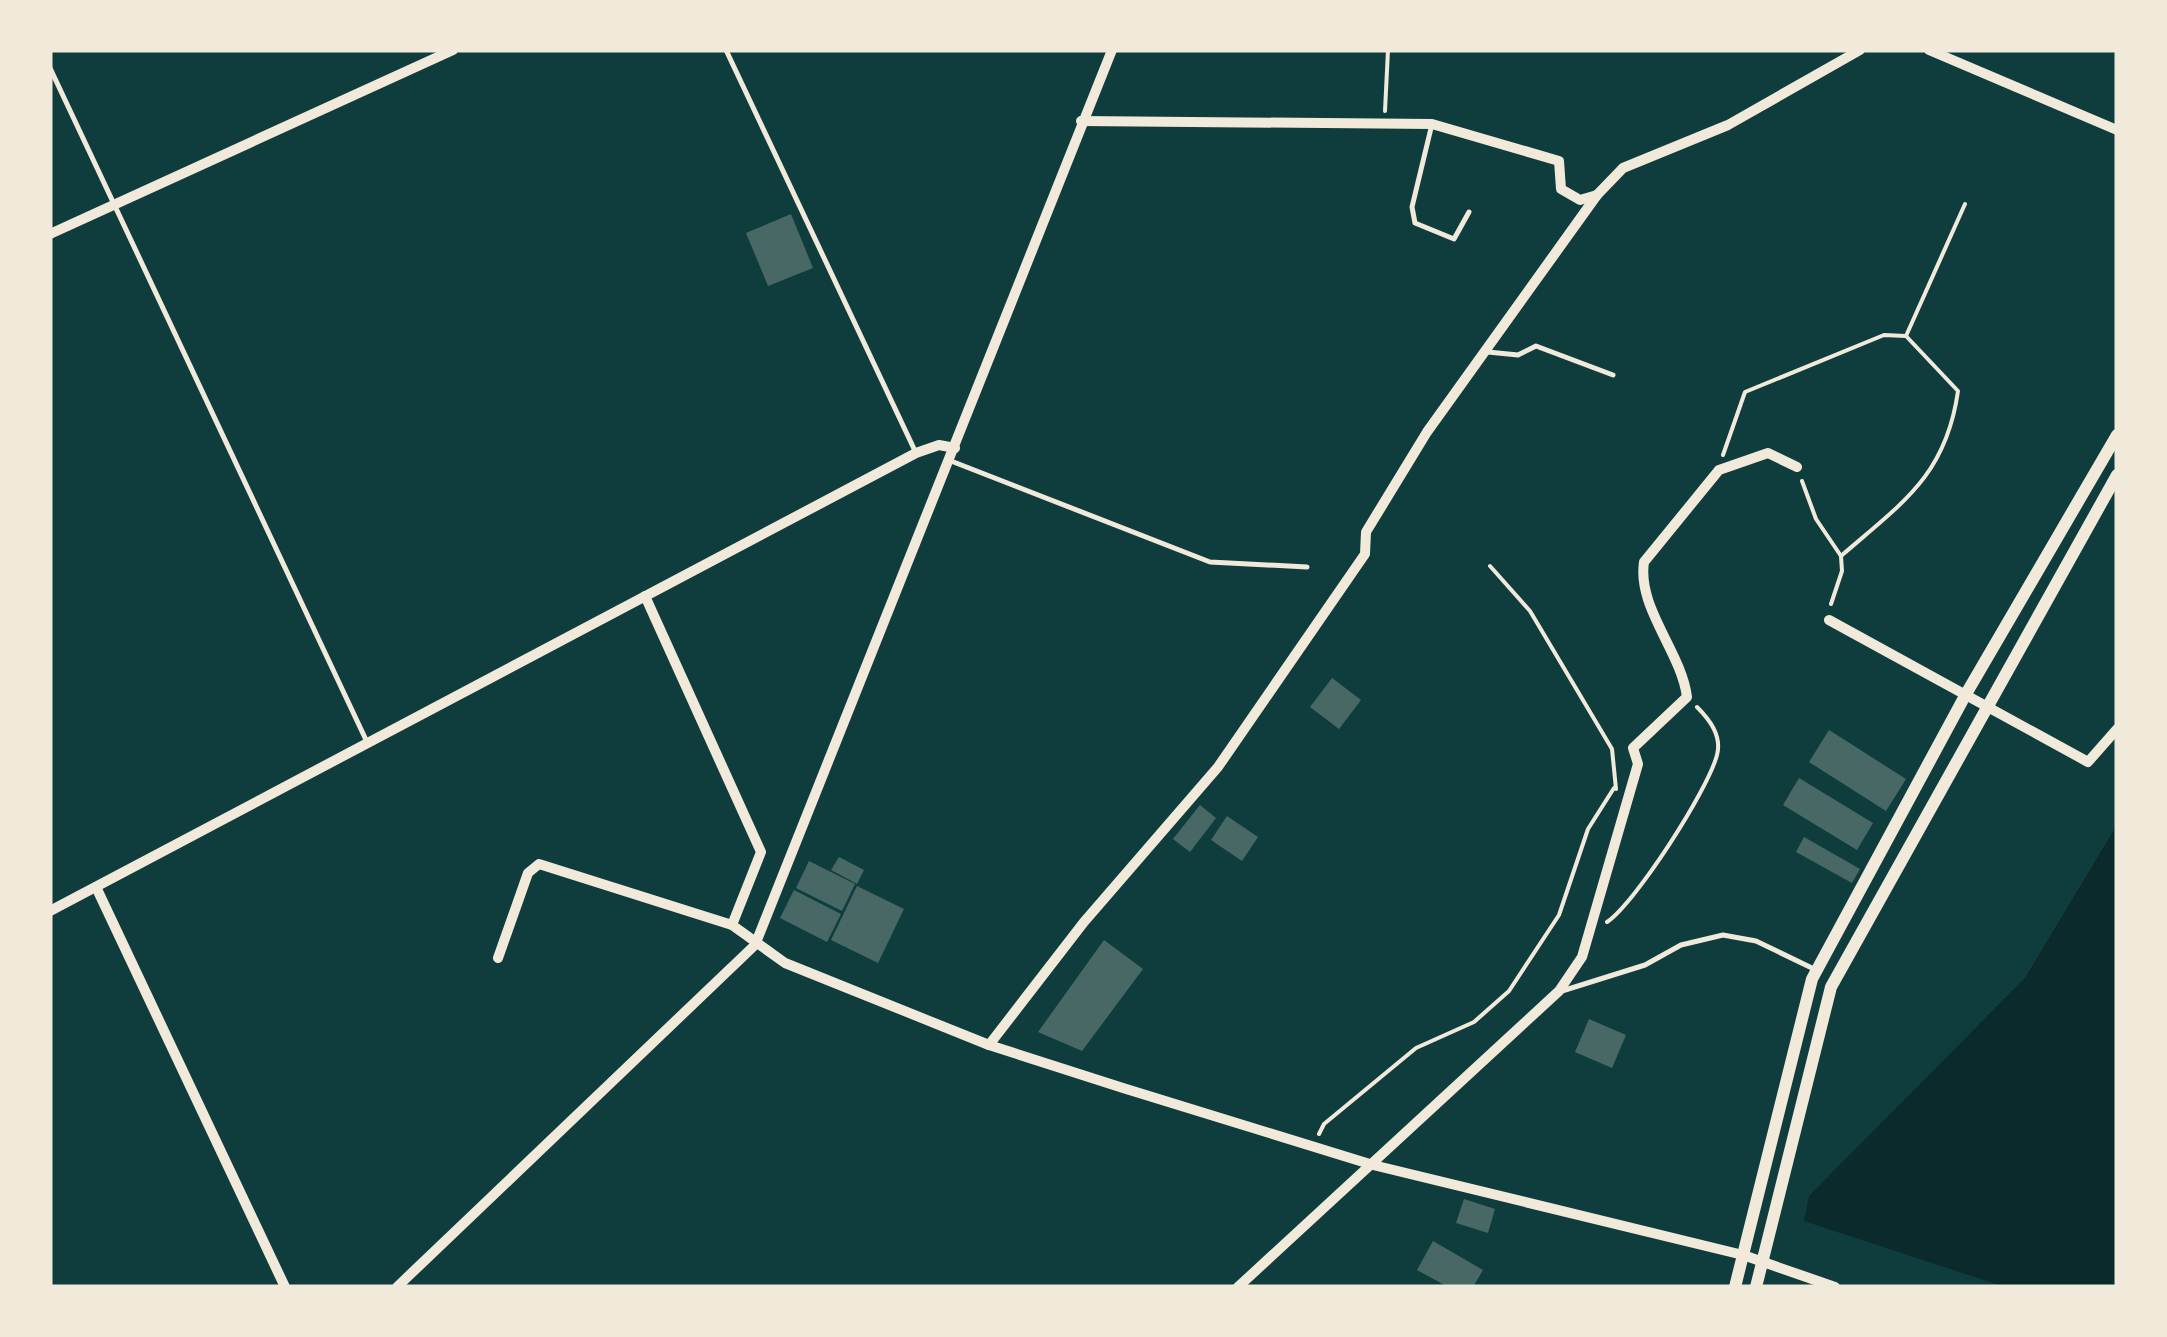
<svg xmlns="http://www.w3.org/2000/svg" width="2167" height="1337" font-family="Helvetica,sans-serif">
  <rect width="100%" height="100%" fill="#0f3d3e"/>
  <path fill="#0a2a2b" d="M 2117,825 L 2117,1287 L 2005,1287 L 1804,1221 L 1809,1196 L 2025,978 Z"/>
  <g fill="#486865">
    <path d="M 791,214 L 813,268 L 768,286 L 746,233 Z"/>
    <path d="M 1332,678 L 1361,700 L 1339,729 L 1310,707 Z"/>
    <path d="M 1829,730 L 1906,779 L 1886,811 L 1809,762 Z"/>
    <path d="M 1799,778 L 1873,823 L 1857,850 L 1783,805 Z"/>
    <path d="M 1200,805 L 1216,818 L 1190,852 L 1173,839 Z"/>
    <path d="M 1227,816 L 1258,837 L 1242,861 L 1211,840 Z"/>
    <path d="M 1804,837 L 1860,869 L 1852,883 L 1796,852 Z"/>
    <path d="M 839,857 L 864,870 L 857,884 L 831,870 Z"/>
    <path d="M 809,861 L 855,884 L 842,911 L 796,888 Z"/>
    <path d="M 857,886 L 904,909 L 878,963 L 831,940 Z"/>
    <path d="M 794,890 L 841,914 L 827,942 L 780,918 Z"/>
    <path d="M 1104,940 L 1143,969 L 1082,1051 L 1038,1032 Z"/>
    <path d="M 1589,1019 L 1626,1035 L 1612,1068 L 1575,1052 Z"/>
    <path d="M 1464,1199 L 1495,1209 L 1488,1233 L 1456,1223 Z"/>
    <path d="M 1433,1241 L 1483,1270 L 1473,1287 L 1448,1287 L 1417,1270 Z"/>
  </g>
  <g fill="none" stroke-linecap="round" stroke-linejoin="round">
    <g stroke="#f1e9da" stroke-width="4">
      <path d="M 1385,111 L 1388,50"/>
      <path d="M 1723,455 L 1745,392 L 1884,335 L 1906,336"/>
      <path d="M 1802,481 L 1816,519 L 1841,556 L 1842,571 L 1831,604"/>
      <path d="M 1841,556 C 1902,503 1946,476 1958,391 L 1906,336 L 1965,204"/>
      <path d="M 1490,566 L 1530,611 L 1612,749 L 1616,789"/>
      <path d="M 1607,922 C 1636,902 1708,790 1717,755 C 1722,736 1710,720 1697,707"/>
      <path d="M 1319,1134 L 1324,1124 L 1416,1048 L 1474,1022 L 1509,991 L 1559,915 L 1588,829 L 1614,788"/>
    </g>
    <g stroke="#f1e9da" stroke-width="5">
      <path d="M 726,50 L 916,453"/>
      <path d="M 50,68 L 367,742"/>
      <path d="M 1432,124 L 1412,207 L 1415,223 L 1454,239 L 1469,212"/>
      <path d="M 1488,352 L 1518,355 L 1536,346 L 1613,375"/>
      <path d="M 951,461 L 1210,562 L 1307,567"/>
      <path d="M 1562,991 L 1645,965 L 1681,945 L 1723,935 L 1756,941 L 1814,969"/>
    </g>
    <g stroke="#f1e9da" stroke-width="10">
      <path d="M 1929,50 L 2117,130"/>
      <path d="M 1081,121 L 1432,124 L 1559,161 L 1561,189 L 1580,200 L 1597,195"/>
      <path d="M 50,234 L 453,50"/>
      <path d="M 645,596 L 761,852 L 732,925"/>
      <path d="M 1829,620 L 2088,762 L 2117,729"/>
      <path d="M 96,887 L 285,1287"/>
      <path d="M 50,911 L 916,453 L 939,445 L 955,448"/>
      <path d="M 498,958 L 528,873 L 539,864 L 732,925 L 785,963 L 989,1045 L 1123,1088 L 1373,1165 L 1743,1255 L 1835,1287"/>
      <path d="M 989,1045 L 1084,922 L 1218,767 L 1365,554 L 1366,532 L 1427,432 L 1597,195 L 1623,168 L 1728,125 L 1860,50"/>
      <path d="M 397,1287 L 755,945 L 1112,50"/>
      <path d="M 1238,1287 L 1559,991 L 1582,957 L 1638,764 L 1633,748 L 1687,697 C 1681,651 1637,608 1644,562 L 1719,470 L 1768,453 L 1797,467"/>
    </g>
    <g stroke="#f1e9da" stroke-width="12">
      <path d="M 1735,1287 L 1812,979 L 1966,694 L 2117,435"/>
      <path d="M 1756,1287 L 1831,987 L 2117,475"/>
    </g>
  </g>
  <rect width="2167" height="1337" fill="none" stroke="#f1e9da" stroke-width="105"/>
</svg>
